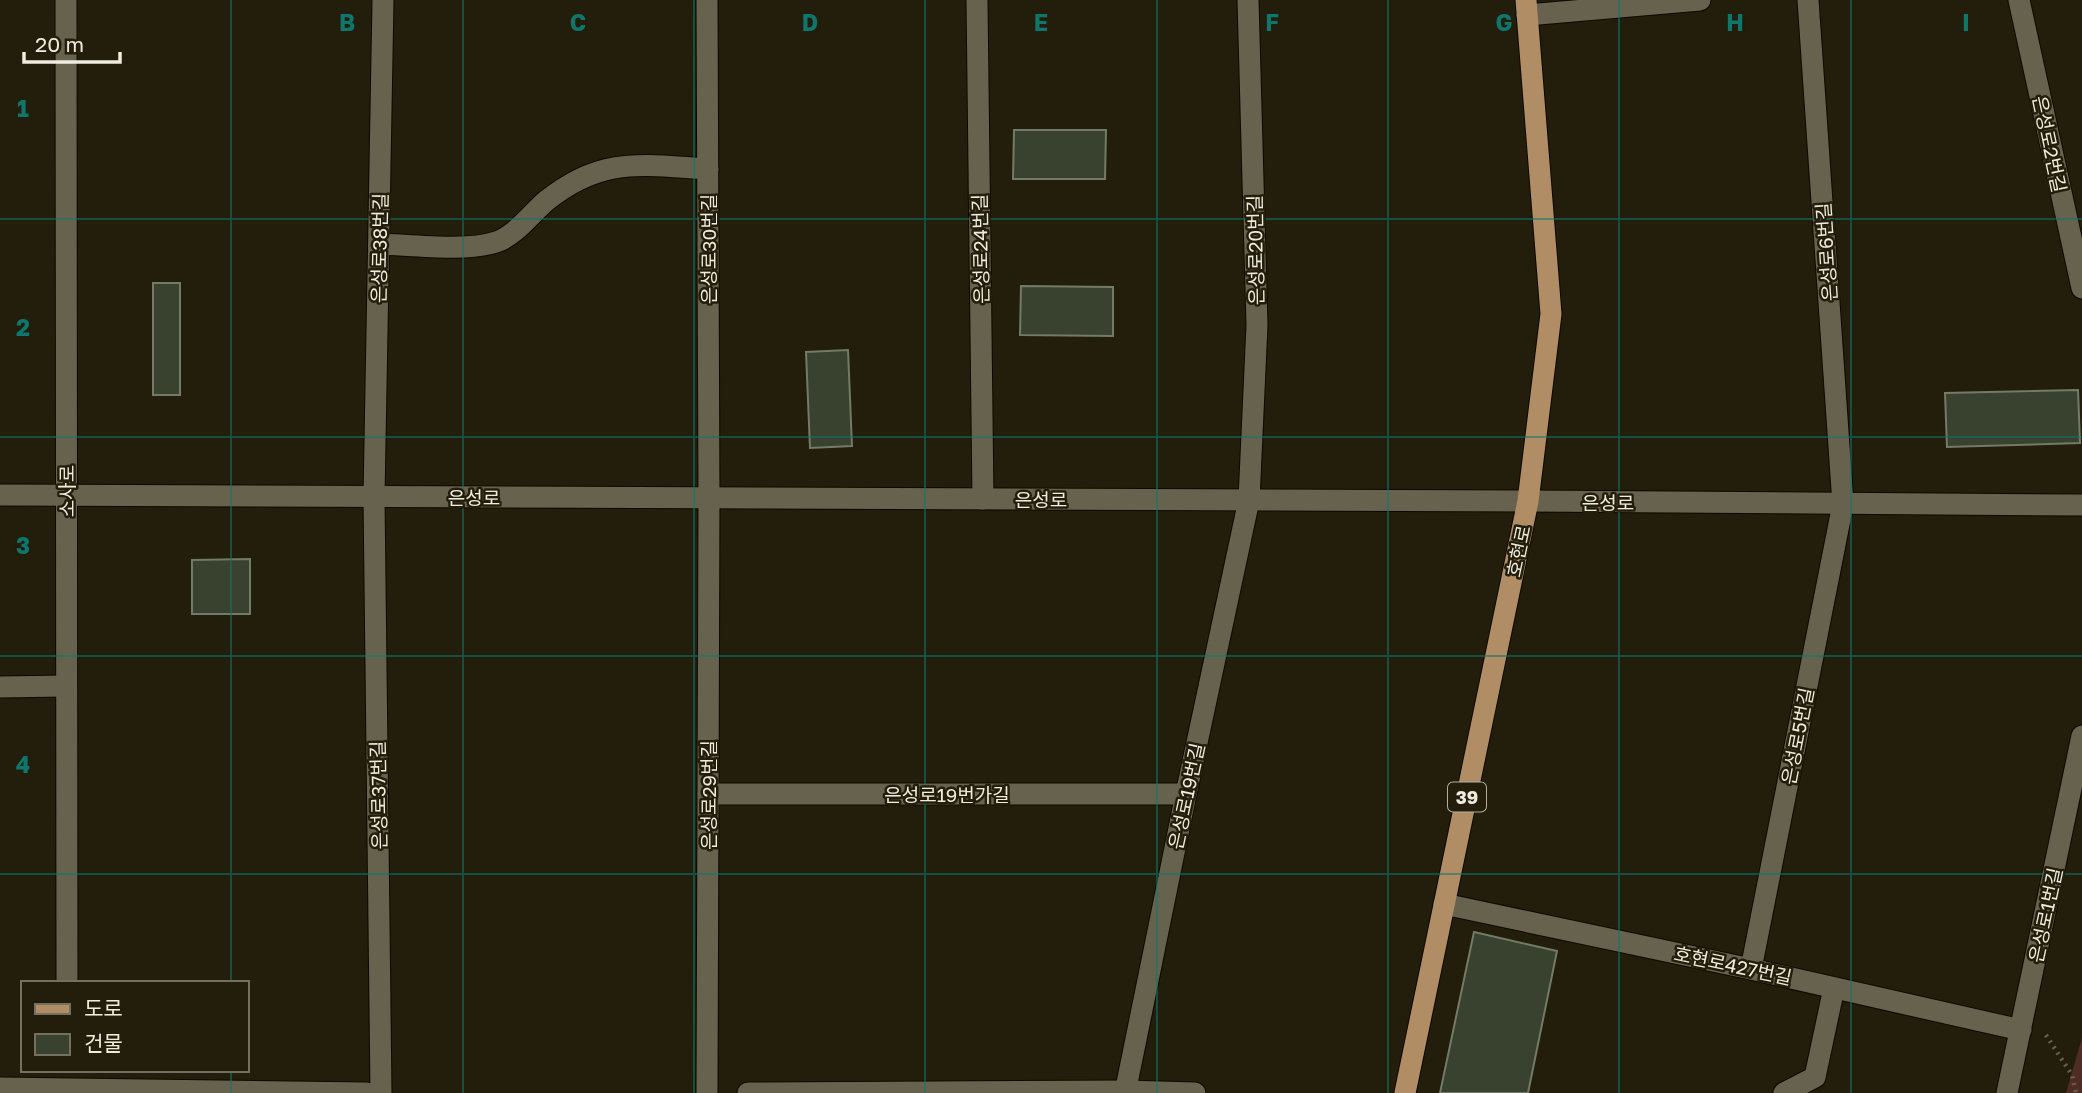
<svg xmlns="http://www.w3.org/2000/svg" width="2082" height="1093" font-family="'Golos Text','Noto Sans KR',sans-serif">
  <rect width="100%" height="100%" fill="#231e0b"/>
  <path fill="#4f2c24" d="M 2082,1038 L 2082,1093 L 2066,1093 Z"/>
  <g fill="#39412f" stroke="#727b67" stroke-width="2">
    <path d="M 1014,130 L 1106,130 L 1105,179 L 1013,179 Z"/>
    <rect x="153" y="283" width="27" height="112"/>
    <path d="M 1021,286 L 1113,287 L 1113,336 L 1020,335 Z"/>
    <path d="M 848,350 L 852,446 L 810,448 L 806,352 Z"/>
    <path d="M 2078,390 L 2080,443 L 1947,447 L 1945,393 Z"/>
    <path d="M 250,559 L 250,614 L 192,614 L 192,560 Z"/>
    <path d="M 1474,932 L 1557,951 L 1528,1093 L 1440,1093 Z"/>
  </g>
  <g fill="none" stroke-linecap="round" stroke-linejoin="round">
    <defs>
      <g id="minor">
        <path d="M 66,0 L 67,983"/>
        <path d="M 977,0 L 983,499"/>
        <path d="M 2019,0 L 2082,288"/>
        <path d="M 1527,15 L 1700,0"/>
        <path d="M 379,244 C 411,245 467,252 496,242 C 515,236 531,214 546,201 C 602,156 641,165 708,169"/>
        <path d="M 0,495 L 1528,501 L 2082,505"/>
        <path d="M 0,687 L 66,686"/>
        <path d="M 708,794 L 1186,794"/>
        <path d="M 1444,904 L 1751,969 L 2021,1030"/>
        <path d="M 1751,969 L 1843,504 L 1808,0"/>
        <path d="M 0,1088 L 367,1093"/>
        <path d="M 381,1093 L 374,497 L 383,0"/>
        <path d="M 707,1093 L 709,498 L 707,0"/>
        <path d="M 748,1093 L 1125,1091 L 1195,1093"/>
        <path d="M 1125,1093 L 1186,794 L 1249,500 L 1257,325 L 1248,0"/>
        <path d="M 1784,1093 L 1815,1077 L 1834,988"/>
        <path d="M 2007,1093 L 2082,736"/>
      </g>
      <path id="major" d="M 1405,1093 L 1528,501 L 1551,314 L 1526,0"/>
    </defs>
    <use href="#minor" stroke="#0c0800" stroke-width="23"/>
    <use href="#major" stroke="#0c0800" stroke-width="23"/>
    <path stroke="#64604f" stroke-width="4.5" stroke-dasharray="2 5" stroke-linecap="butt" d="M 2046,1035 L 2072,1075 L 2076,1093"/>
    <use href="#minor" stroke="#67624d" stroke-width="21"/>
    <use href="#major" stroke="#b08d64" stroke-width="21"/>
  </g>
  <path fill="none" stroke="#0f766e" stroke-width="2" stroke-opacity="0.55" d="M 231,0 L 231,983M 463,0 L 463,1093M 694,0 L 694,1093M 925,0 L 925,1093M 1157,0 L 1157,1093M 1388,0 L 1388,1093M 1619,0 L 1619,1093M 1851,0 L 1851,1093M 0,219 L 2082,219M 0,437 L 2082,437M 0,656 L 2082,656M 0,874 L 2082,874M 231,1070 L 231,1093"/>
  <g text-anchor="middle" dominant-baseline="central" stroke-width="5" stroke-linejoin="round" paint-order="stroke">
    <rect fill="#231e0b" stroke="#b1ae9f" stroke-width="2" x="1448" y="782.5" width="38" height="29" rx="5"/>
    <g font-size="18" font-weight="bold" fill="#eeebdf">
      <text x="1467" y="797">39</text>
    </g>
    <g font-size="19" fill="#eeebdf" stroke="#231e0b">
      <text transform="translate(2050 144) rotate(78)">은성로2번길</text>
      <text transform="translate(379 248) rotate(-89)">은성로38번길</text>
      <text transform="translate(708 249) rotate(-90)">은성로30번길</text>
      <text transform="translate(980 249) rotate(-91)">은성로24번길</text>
      <text transform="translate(1255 250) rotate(-91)">은성로20번길</text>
      <text transform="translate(1826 252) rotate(-94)">은성로6번길</text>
      <text transform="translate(66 491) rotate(-90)">소사로</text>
      <text x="474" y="497">은성로</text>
      <text x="1041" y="499">은성로</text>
      <text x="1608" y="502">은성로</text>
      <text transform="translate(1518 551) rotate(-78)">호현로</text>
      <text transform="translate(1797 736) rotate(-79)">은성로5번길</text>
      <text x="947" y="794">은성로19번가길</text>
      <text transform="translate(378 795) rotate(-91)">은성로37번길</text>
      <text transform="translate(708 795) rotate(-90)">은성로29번길</text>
      <text transform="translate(1186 796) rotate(-78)">은성로19번길</text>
      <text transform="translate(2045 915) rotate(-78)">은성로1번길</text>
      <text transform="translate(1733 965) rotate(12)">호현로427번길</text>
    </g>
  </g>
  <g font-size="23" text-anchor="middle" font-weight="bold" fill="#0f766e" stroke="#231e0b" stroke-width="5" stroke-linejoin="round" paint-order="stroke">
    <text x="347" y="31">B</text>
    <text x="578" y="31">C</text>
    <text x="810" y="31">D</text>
    <text x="1041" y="31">E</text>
    <text x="1272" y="31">F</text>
    <text x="1504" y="31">G</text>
    <text x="1735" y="31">H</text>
    <text x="1966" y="31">I</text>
    <text x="23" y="117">1</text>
    <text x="23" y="336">2</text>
    <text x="23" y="554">3</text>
    <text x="23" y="773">4</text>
  </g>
  <rect x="21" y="981" width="228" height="91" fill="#231e0b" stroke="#747060" stroke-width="2"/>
  <rect x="35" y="1004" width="35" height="10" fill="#b08d64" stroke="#747060" stroke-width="2"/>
  <text x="84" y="1016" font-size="21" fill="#eeebdf">도로</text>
  <rect x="35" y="1034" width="35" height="21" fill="#39412f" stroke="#747060" stroke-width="2"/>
  <text x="84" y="1051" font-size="21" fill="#eeebdf">건물</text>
  <path d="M24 52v10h96v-10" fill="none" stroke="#eeebdf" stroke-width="3.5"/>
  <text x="35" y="52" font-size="21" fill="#eeebdf" stroke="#231e0b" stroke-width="5" paint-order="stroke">20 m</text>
</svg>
